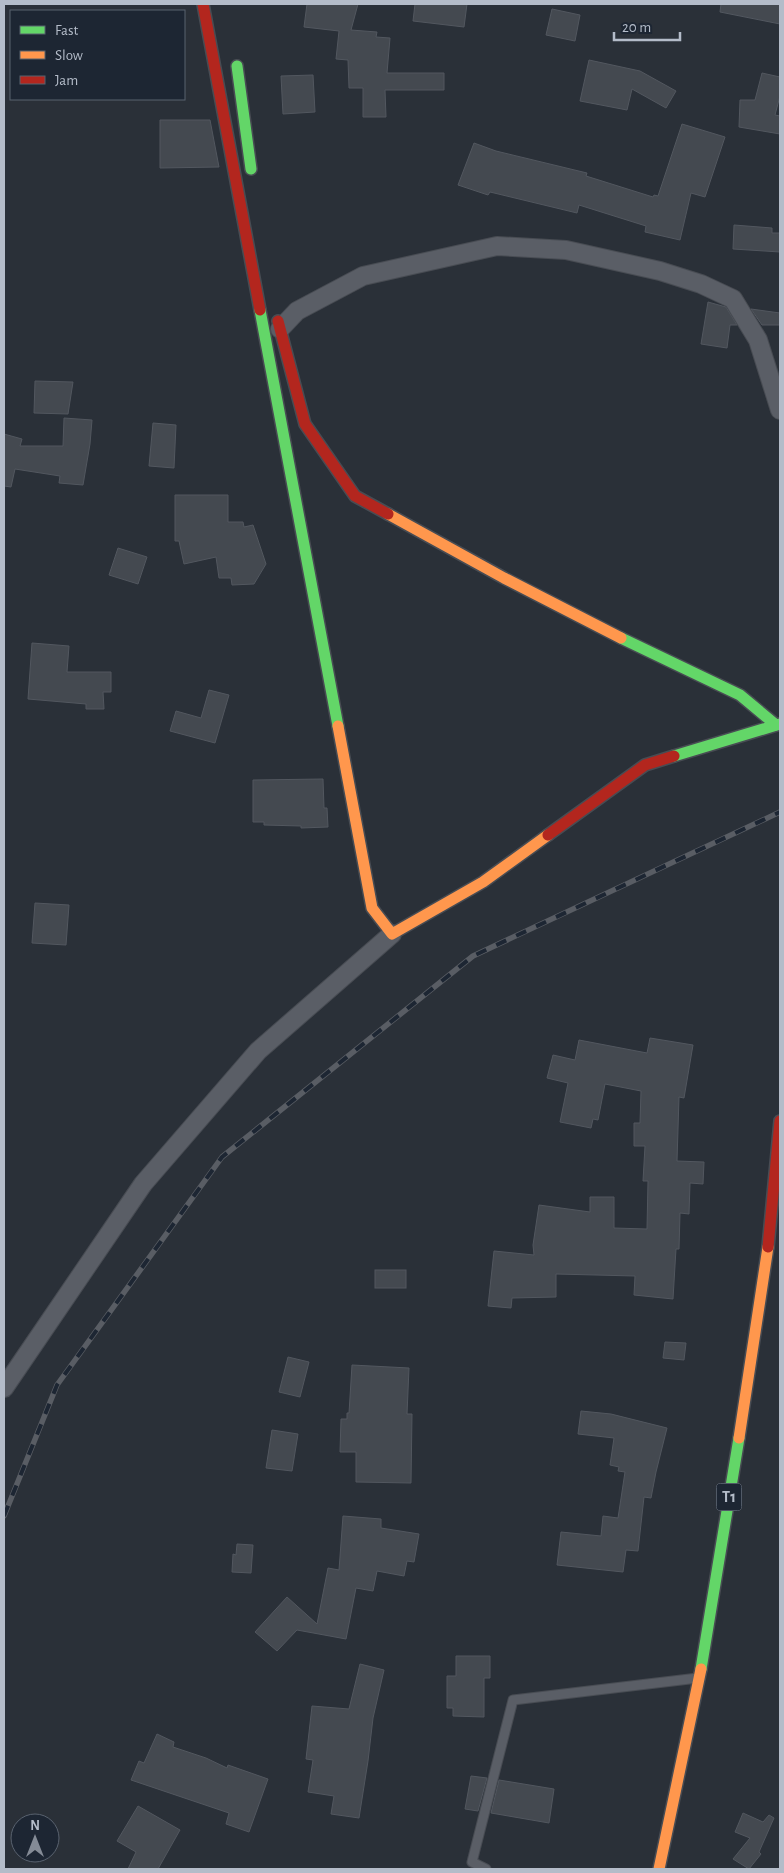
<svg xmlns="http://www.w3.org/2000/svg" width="784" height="1873" font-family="'Alegreya Sans',sans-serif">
  <rect width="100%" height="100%" fill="#2a3038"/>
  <g fill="#444950" stroke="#52575f">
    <path d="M 307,4 L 358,4 L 351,30 L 377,32 L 376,37 L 390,38 L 387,73 L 444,73 L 444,90 L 385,90 L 386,117 L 363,117 L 363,88 L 349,88 L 348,60 L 336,59 L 339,31 L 304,27 Z"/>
    <path d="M 415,4 L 467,4 L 464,27 L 413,21 Z"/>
    <path d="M 721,4 L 780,4 L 780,24 L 720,12 Z"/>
    <path d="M 552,9 L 580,15 L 575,41 L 546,35 Z"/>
    <path d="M 589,60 L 640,71 L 676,91 L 666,108 L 632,89 L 627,110 L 580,101 Z"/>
    <path d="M 762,73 L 780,77 L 780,96 L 775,115 L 780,116 L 780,134 L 739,127 L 740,100 L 755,100 Z"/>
    <path d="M 313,75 L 315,112 L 283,114 L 281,76 Z"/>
    <path d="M 160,120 L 210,120 L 219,167 L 160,168 Z"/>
    <path d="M 682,124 L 725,137 L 705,197 L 691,193 L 680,240 L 645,232 L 646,226 L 579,205 L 577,213 L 490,192 L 488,195 L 458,185 L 474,143 L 496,151 L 587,173 L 586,176 L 653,197 L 654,195 L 658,196 Z"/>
    <path d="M 734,225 L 772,228 L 772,233 L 780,233 L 780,252 L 733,249 Z"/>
    <path d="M 708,302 L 726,307 L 737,325 L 730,325 L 727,348 L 701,344 Z"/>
    <path d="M 751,309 L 780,313 L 780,325 L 762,325 Z"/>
    <path d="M 35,381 L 73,382 L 68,414 L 34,413 Z"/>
    <path d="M 64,418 L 92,420 L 90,444 L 83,485 L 59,483 L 60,476 L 15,469 L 11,487 L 4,486 L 4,434 L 22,439 L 20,446 L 63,446 Z"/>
    <path d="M 153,423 L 176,425 L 174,468 L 149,466 Z"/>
    <path d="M 175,495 L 228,495 L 228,522 L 243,522 L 244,527 L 253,525 L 266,564 L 254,584 L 232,585 L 231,578 L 219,578 L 216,557 L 184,564 L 179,541 L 175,541 Z"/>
    <path d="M 118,548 L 147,557 L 138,584 L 109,575 Z"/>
    <path d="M 32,643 L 69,646 L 67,672 L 111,672 L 111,692 L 103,692 L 104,709 L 86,709 L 86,704 L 28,699 Z"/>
    <path d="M 209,690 L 229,695 L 215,743 L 170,731 L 176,711 L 201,718 Z"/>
    <path d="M 323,779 L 324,808 L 327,808 L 328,827 L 301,828 L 301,826 L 264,825 L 264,822 L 253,822 L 253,780 Z"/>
    <path d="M 35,903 L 69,905 L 66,945 L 32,943 Z"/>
    <path d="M 650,1038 L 693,1045 L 684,1098 L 679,1097 L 677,1161 L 704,1162 L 703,1184 L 690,1183 L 689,1214 L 680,1213 L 679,1249 L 676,1249 L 673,1299 L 634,1295 L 635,1276 L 556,1274 L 556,1297 L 512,1298 L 511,1308 L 488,1306 L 494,1251 L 534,1255 L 533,1245 L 539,1205 L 590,1212 L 590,1197 L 614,1197 L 614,1228 L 647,1229 L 648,1181 L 643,1181 L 645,1146 L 634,1146 L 634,1123 L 640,1123 L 641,1091 L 605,1084 L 598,1120 L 593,1119 L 591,1128 L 560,1122 L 568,1083 L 547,1078 L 553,1055 L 575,1060 L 579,1040 L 647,1053 Z"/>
    <rect x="375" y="1270" width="31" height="18"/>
    <path d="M 665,1342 L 686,1343 L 684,1360 L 663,1358 Z"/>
    <path d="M 288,1357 L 309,1362 L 300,1397 L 279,1392 Z"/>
    <path d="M 352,1365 L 409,1368 L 407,1414 L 412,1414 L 411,1483 L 356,1482 L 356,1452 L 340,1452 L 341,1419 L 347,1419 L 347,1413 L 349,1413 Z"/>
    <path d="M 581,1411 L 611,1414 L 667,1428 L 656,1472 L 651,1498 L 644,1497 L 638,1551 L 626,1550 L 623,1572 L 557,1565 L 561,1532 L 601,1536 L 603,1516 L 618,1518 L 625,1472 L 618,1471 L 619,1467 L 610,1465 L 614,1438 L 578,1434 Z"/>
    <path d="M 272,1430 L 298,1434 L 292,1471 L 266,1468 Z"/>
    <path d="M 343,1516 L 381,1519 L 381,1528 L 419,1534 L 414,1562 L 407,1561 L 404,1576 L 377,1571 L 373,1591 L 356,1588 L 346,1639 L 297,1630 L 277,1651 L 255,1632 L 287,1597 L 317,1624 L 328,1568 L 339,1570 Z"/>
    <path d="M 237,1544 L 253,1545 L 251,1573 L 232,1572 L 233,1554 L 236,1555 Z"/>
    <path d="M 456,1656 L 490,1656 L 490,1678 L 484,1678 L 484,1717 L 453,1716 L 453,1708 L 447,1708 L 447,1676 L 456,1676 Z"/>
    <path d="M 360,1664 L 384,1670 L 373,1718 L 368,1761 L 359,1818 L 331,1814 L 334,1796 L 308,1792 L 313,1760 L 306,1759 L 312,1706 L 349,1709 Z"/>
    <path d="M 157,1734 L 174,1742 L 173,1747 L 206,1758 L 227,1768 L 228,1765 L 268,1779 L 249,1832 L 226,1824 L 229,1813 L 131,1780 L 139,1761 L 144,1763 Z"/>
    <path d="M 471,1776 L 487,1778 L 478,1811 L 465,1809 Z"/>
    <path d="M 499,1780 L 554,1789 L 549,1823 L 491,1813 Z"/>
    <path d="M 138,1806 L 180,1830 L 158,1869 L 128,1869 L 136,1852 L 117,1841 Z"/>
    <path d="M 743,1813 L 763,1822 L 769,1815 L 774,1818 L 759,1852 L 761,1854 L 749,1869 L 733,1859 L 750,1838 L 735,1832 Z"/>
  </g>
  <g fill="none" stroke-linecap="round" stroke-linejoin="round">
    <defs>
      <path id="lane" d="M 486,1869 L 472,1862 L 513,1700 L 698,1678"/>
      <g id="street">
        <path d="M 280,329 L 297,311 L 363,276 L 497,246 L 566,250 L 660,271 L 701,284 L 733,299 L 758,340 L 780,410"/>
        <path d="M 4,1388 L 143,1184 L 258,1051 L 392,934"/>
      </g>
      <g id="fast">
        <path d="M 237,66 L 251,169"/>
        <path d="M 260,310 L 338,726"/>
        <path d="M 621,638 L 740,695 L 776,725"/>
        <path d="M 674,756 L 780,724"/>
        <path d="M 701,1669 L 739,1438"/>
      </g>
      <g id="slow">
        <path d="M 388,514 L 504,578 L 621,638"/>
        <path d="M 338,726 L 372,908 L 392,934 L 483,882 L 548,835"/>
        <path d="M 739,1438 L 768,1247"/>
        <path d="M 659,1869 L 701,1669"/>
      </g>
      <g id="jam">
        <path d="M 203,4 L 260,310"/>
        <path d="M 278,321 L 305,424 L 355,496 L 388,514"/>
        <path d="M 548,835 L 645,765 L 674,756"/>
        <path d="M 768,1247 L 780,1121"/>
      </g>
    </defs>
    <use href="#lane" stroke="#484c53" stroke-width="11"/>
    <use href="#street" stroke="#484c53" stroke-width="20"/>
    <use href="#fast" stroke="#484c53" stroke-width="14"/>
    <use href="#slow" stroke="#484c53" stroke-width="14"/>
    <use href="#jam" stroke="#484c53" stroke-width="14"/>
    <use href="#lane" stroke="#5a5e66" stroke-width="9"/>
    <use href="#street" stroke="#5a5e66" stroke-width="18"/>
    <use href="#fast" stroke="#63d668" stroke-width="11"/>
    <use href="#slow" stroke="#ff974d" stroke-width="11"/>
    <use href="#jam" stroke="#b3261e" stroke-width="11"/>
    <defs>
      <path id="rail" d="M 4,1516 L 57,1385 L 222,1157 L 473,956 L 780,812"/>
    </defs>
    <use href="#rail" stroke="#595d64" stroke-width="5.5"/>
    <use href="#rail" stroke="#1d2633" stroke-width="4" stroke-dasharray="11" stroke-linecap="butt"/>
  </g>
  <g text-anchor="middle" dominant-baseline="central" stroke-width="4.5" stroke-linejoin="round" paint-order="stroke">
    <rect fill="#1d2633" stroke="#878f9c" stroke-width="1" x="716.5" y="1483.5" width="25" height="27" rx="4"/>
    <g font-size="16" font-weight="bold" fill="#b4bcc9">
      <text x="729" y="1497">T1</text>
    </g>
  </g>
  <rect width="784" height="1873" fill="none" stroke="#b4bcc9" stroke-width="10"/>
  <rect x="10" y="10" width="175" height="90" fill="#1d2633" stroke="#59626f"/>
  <rect x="20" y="26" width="25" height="8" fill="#63d668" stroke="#59626f"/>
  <text x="55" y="35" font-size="15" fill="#b4bcc9">Fast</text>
  <rect x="20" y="51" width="25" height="8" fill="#ff974d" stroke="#59626f"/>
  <text x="55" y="60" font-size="15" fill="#b4bcc9">Slow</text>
  <rect x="20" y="76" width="25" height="8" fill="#b3261e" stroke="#59626f"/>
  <text x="55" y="85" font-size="15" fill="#b4bcc9">Jam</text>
  <g transform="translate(35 1838)"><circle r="24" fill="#1d2633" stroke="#59626f"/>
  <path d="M0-4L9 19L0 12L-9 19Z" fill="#848b96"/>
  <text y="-8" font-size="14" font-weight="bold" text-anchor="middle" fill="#b4bcc9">N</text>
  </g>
  <path d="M614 32v8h66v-8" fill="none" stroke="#b4bcc9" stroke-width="2.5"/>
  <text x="622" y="32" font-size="15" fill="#b4bcc9" stroke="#1d2633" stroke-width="4" paint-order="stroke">20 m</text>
</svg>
